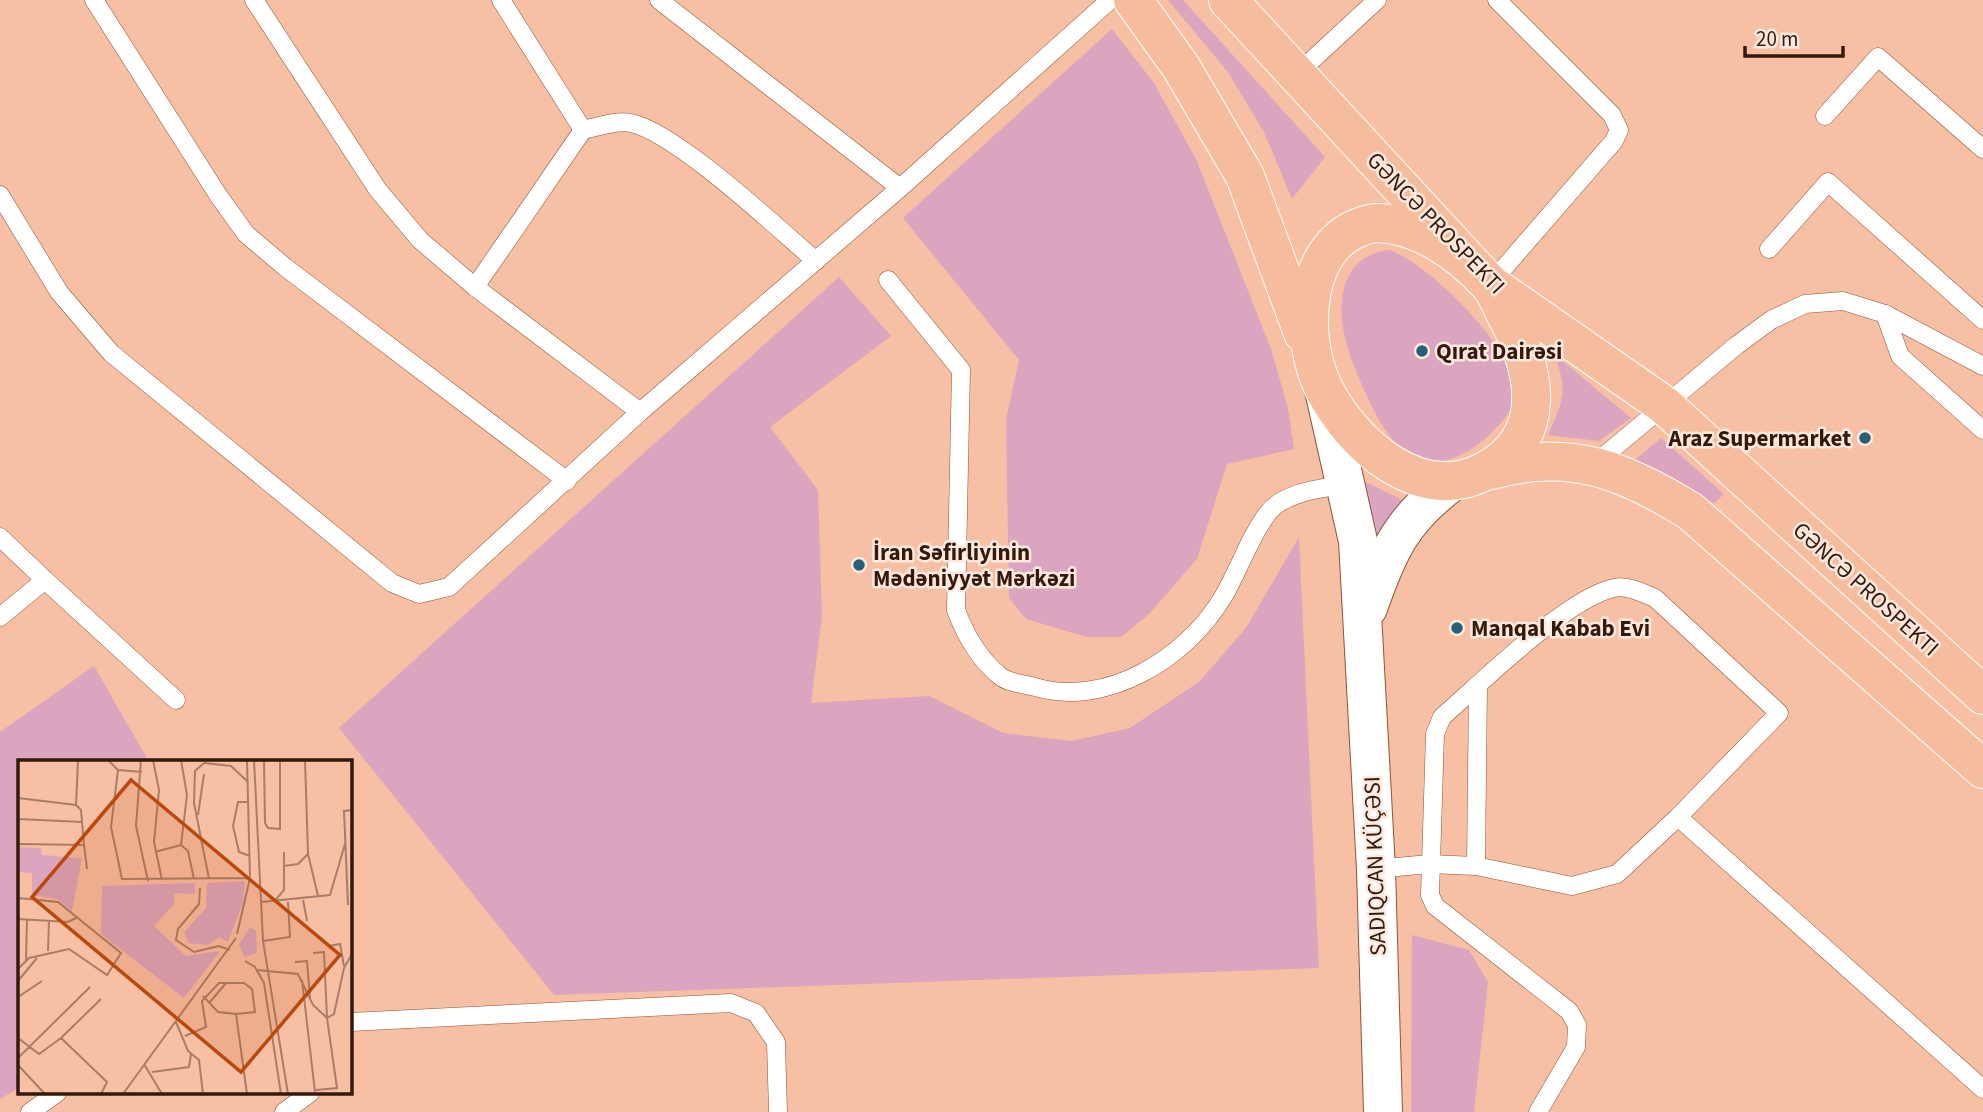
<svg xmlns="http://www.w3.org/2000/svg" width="1983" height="1112" font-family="'Source Sans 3',sans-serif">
  <rect width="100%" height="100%" fill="#f7bfa3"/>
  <g fill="#dba5bf">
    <path d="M 1168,0 L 1183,0 L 1325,157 L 1292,199 L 1264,132 L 1228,72 Z"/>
    <path d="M 1112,29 L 1154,83 L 1196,159 L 1271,349 L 1288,408 L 1294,449 L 1227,464 L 1197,559 L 1149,614 L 1121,637 L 1087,637 L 1026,619 L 1009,598 L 1006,420 L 1019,360 L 903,218 Z"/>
    <path d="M 1390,250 C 1429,265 1496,333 1512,373 C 1515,381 1516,391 1517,400 C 1495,438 1440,488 1397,444 C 1381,428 1371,405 1362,385 C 1348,354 1334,315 1346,282 C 1354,261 1370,252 1390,250 Z"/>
    <path d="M 839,277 L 891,336 L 770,427 L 818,490 L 822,616 L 811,703 L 929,696 L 1003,733 L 1072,741 L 1130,728 L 1199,682 L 1246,628 L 1299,537 L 1319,968 L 554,995 L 339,728 Z"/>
    <path d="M 1554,354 L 1631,418 L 1599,441 L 1548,435 C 1564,399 1568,391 1554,354 Z"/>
    <path d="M 1661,438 L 1724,494 L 1714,503 L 1634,461 Z"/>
    <path d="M 1361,480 L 1405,501 L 1372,551 Z"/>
    <path d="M 94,666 L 149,762 L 19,762 L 19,1088 L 0,1099 L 0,732 Z"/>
    <path d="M 1412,935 L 1469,950 L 1488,982 L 1474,1112 L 1411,1112 Z"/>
  </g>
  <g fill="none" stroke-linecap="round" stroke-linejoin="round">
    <defs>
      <g id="service">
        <path d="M 94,0 L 218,195 L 246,234 L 285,267 L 567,481"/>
        <path d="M 254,0 L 378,190 L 420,240 L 475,287 L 640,412"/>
        <path d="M 501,0 L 583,130 C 597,127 617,120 631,123 C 677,133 776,227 816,261"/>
        <path d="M 659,0 L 900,188"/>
        <path d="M 1297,74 L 1377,0"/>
        <path d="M 1825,116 L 1878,57 L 1983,149"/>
        <path d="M 0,195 L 59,292 L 111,353 L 392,583 L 419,594 L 449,587 L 640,412 L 900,188 L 1110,0"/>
        <path d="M 1769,249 L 1828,182 L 1983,320"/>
        <path d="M 888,280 L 961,370 L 956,610 C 965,634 980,660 1000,676 C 1008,683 1025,684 1035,687 C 1106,708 1186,659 1223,597 C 1238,572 1251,534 1268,513 C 1285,491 1322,489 1347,484"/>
        <path d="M 1490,284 L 1614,141 L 1619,130 L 1612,115 L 1497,0"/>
        <path d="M 475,287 L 583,130"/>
        <path d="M 1885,314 L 1900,356 L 1983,430"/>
        <path d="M 1592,466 L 1737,345 L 1771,320 L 1805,304 L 1843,301 L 1885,314 L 1983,366"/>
        <path d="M 0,537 L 45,580 L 0,617"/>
        <path d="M 45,580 L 176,700"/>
        <path d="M 1476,866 L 1478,685"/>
        <path d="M 1376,869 L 1429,864 L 1476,866 L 1572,886 L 1617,874 L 1678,817 L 1983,1089"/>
        <path d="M 350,1022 L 731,1003 L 756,1013 L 776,1042 L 778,1112"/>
        <path d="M 30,1112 L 57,1093"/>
        <path d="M 284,1112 L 310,1093"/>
        <path d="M 1538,1112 L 1576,1047 L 1577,1025 L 1569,1011 L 1435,906 L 1430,895 L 1435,734 L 1442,717 C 1481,683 1567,598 1614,588 C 1627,585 1643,593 1655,598 L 1779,713 L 1678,817"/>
      </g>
      <g id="tertiary">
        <path d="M 1324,390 L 1358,541 L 1376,869 L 1383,1112"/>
        <path d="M 1368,608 C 1388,550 1402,519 1452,482"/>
      </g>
      <g id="primary">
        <path d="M 1133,0 L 1181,67 L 1245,176 L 1303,333"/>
        <path d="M 1228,0 L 1490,284 L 1664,405 L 1983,695"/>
        <path d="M 1375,223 C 1418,223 1459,252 1488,283 C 1496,291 1501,305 1506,315 C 1536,370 1550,437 1485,471 C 1420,506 1352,444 1324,389 C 1297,335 1302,235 1375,223 Z"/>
        <path d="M 1492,470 C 1569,448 1624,470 1690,511 L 1983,769"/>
      </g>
    </defs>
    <use href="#service" stroke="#905332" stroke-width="19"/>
    <use href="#tertiary" stroke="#905332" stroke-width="40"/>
    <use href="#primary" stroke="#fff" stroke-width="40"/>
    <use href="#service" stroke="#fff" stroke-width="18"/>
    <use href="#tertiary" stroke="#fff" stroke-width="38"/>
    <use href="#primary" stroke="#f5bc9d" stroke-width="38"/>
  </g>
  <g fill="#266179" stroke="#ffe9de" stroke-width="2.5">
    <circle cx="1422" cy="351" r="7"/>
    <circle cx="1865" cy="438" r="7"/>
    <circle cx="859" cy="565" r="7"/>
    <circle cx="1457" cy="628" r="7"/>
  </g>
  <g text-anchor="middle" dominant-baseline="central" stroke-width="5" stroke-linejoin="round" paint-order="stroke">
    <g font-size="23" fill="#331a0c" stroke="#ffe9de">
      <text transform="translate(1436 223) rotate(46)">GƏNCƏ PROSPEKTI</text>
      <text transform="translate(1866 589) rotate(42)">GƏNCƏ PROSPEKTI</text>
      <text transform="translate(1375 866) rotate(-92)">SADIQCAN KÜÇƏSI</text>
    </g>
    <g font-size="23" font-weight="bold" fill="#331a0c" stroke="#ffe9de" text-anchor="start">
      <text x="1436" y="351">Qırat Dairəsi</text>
      <text x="1851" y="438" text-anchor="end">Araz Supermarket</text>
      <text x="873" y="552">İran Səfirliyinin<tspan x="873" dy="26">Mədəniyyət Mərkəzi</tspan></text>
      <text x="1471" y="628">Manqal Kabab Evi</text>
    </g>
  </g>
  <g transform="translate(18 760)">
    <rect width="334" height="334" fill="#f7bfa3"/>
    <path d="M 0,87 L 23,88 L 24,95 L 64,98 L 54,151 L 39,139 L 14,135 L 14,113 L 0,112 ZM 227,121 L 225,142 L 210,182 L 201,177 L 190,185 L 171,183 L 166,172 L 188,148 L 189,123 ZM 177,123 L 177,134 L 156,133 L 156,144 L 136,166 L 168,196 L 202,191 L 166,238 L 83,174 L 84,126 ZM 232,167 L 238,171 L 239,193 L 227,197 L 221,185 Z" fill="#dba5bf"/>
    <path fill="none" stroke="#a97d67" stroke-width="2" d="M 90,0 L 100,10 L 93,67 L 104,119 L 232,118M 123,0 L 118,66 L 130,121M 135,0 L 141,30 L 136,82 L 144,120M 163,0 L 169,35 L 163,85 L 170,91 L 176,119M 236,0 L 245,181 L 270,334M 246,0 L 247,63 L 250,68 L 262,69 L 262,0M 287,0 L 290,94 L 300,136M 100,10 L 124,12M 0,38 L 58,45 L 63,50 L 66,85 L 0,84M 231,42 L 220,42 L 215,66 L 221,92 L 232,96M 58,45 L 60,0M 180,55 L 186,14M 0,59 L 64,62M 66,85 L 69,109M 137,92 L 163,85M 266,106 L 280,104 L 290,94M 191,119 L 176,43 L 177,11 L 186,3 L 213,6 L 229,21M 182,128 L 181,144 L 160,169 L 158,180 L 176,192 L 201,186 L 212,190M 0,138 L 40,142 L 103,193 L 89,215 L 51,189 L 11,198 L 0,209M 285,140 L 289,161M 243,142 L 312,135 L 327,84M 256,142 L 266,130 L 266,92M 330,145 L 326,51 L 335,50M 0,159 L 50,162 L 58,158M 219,174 L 232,118 L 229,0M 245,181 L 272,177 L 270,142M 311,186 L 322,184 L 326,206M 30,191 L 31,161M 8,200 L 9,160M 227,201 L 237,207 L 246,223 L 263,334M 277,202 L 289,201 L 292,238M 239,210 L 280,214 L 295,245 L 309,258 L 306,192 L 295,193M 284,220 L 297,332M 0,221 L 19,198M 185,236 L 200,252 L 218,254 L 229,334M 0,237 L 24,221M 192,242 L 208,223M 158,262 L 170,291 L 181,300 L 185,334M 167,276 L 188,267 L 184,241 L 201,223 L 226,223 L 234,229 L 237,252 L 218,254M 0,278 L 21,294 L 43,278 L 89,322 L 83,334M 43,278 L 83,239M 0,298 L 72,227M 126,304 L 144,334M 0,305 L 27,334M 134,312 L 171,307 L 173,294M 298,330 L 319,328 L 309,258 L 316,254 L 326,208 L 335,192M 105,334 L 218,178"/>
    <path fill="#bb490c" fill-opacity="0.15" stroke="#bb490c" stroke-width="3.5" d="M 113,20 L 322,195 L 223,312 L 14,137 Z"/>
    <rect width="334" height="334" fill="none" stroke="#331a0c" stroke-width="3.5"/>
  </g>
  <path d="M1745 46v10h98v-10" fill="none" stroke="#331a0c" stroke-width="3.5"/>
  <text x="1756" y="46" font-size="21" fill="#331a0c" stroke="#ffe9de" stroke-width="5" paint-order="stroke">20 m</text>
</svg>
